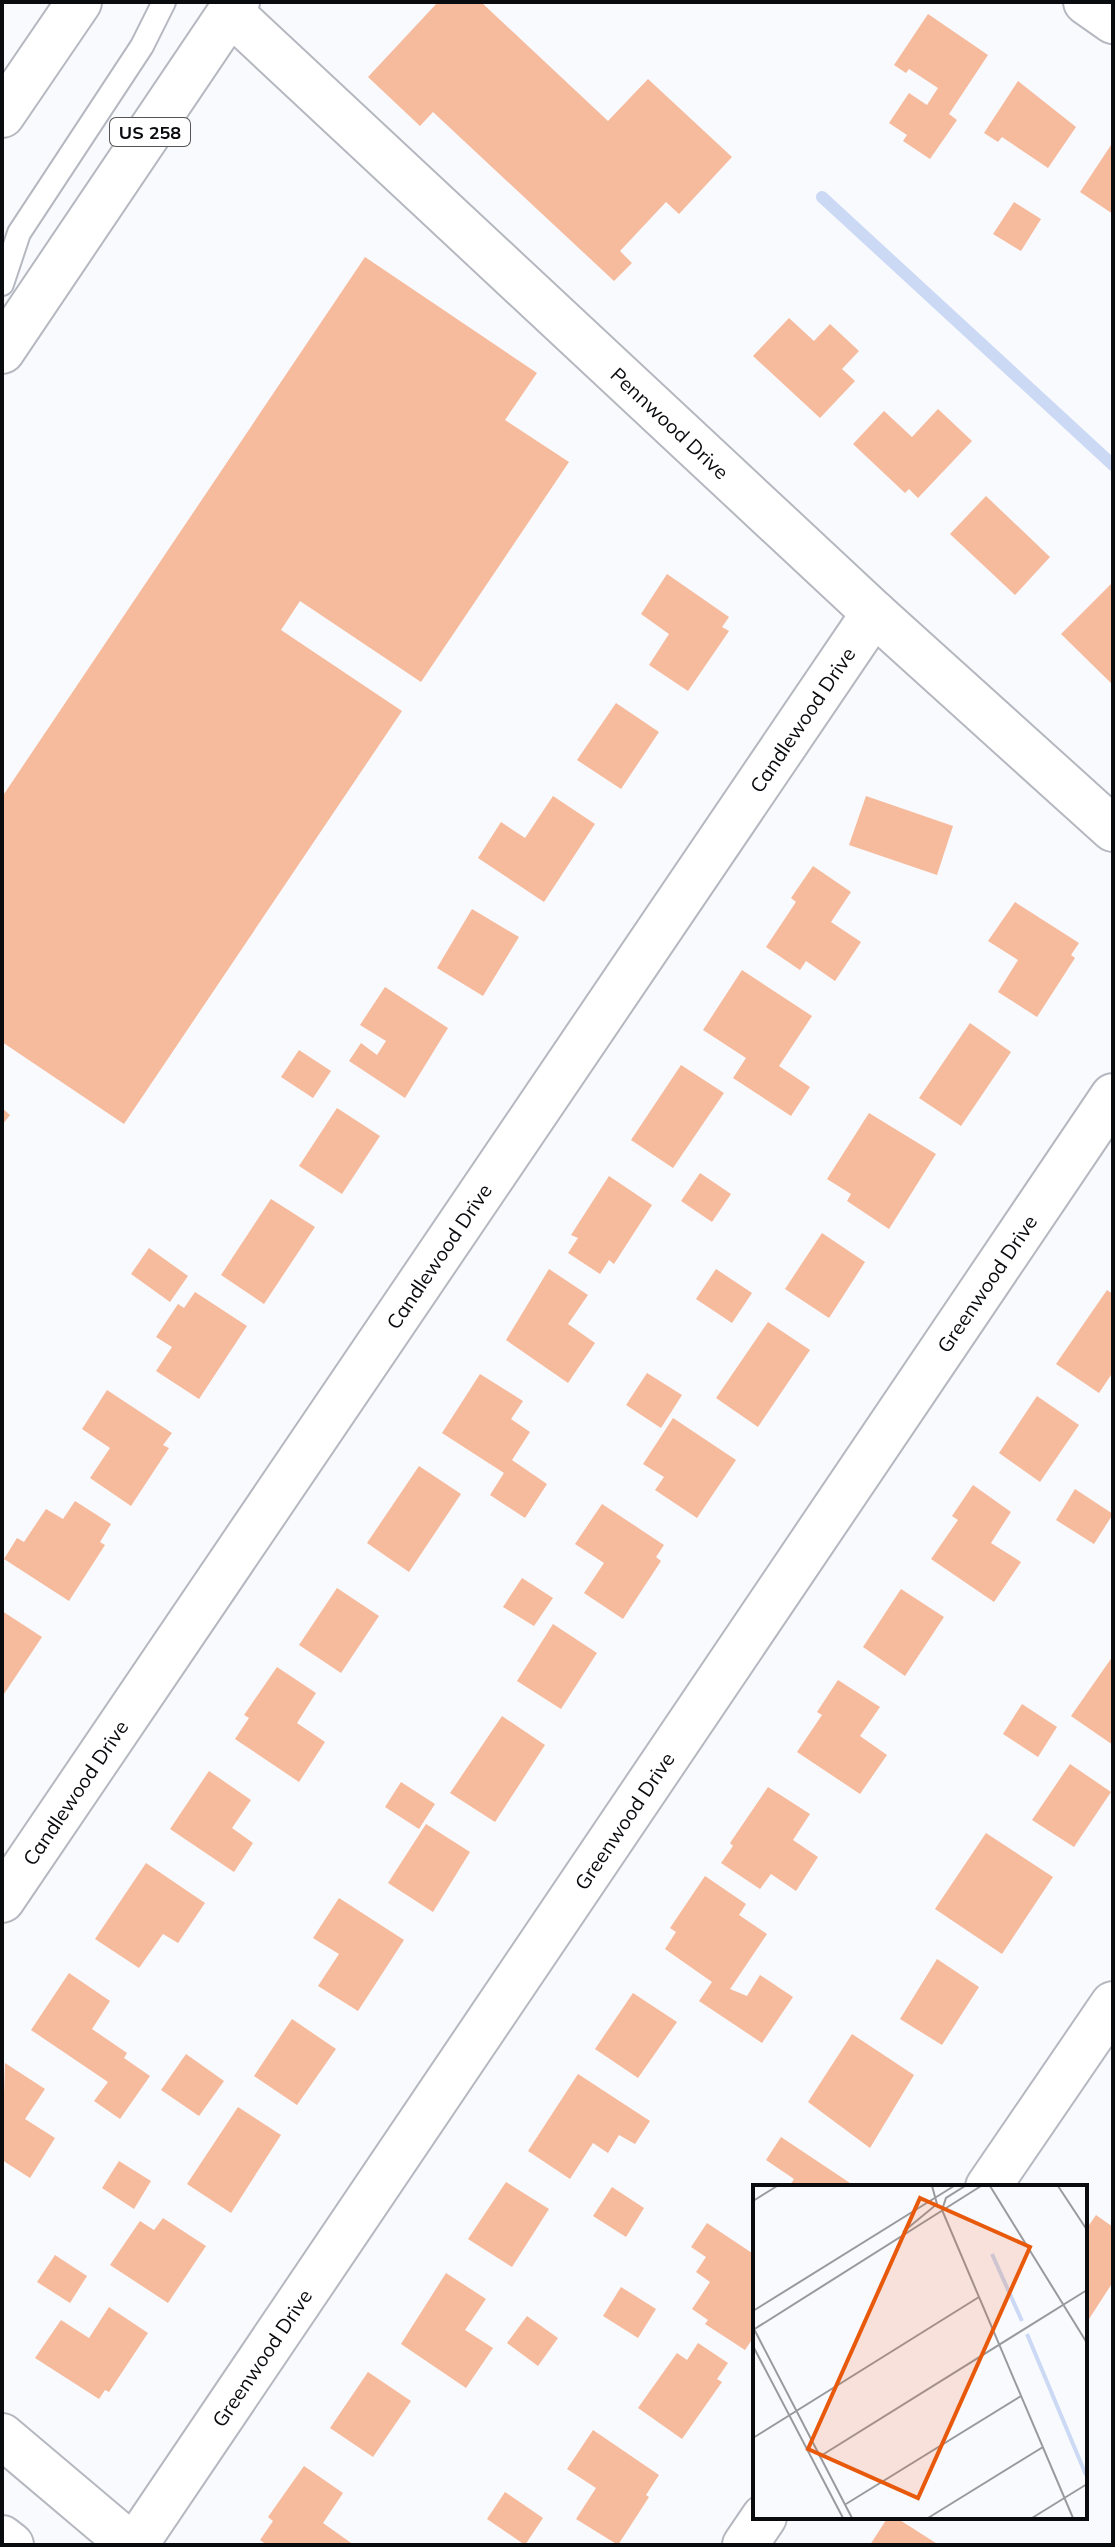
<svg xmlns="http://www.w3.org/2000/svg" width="1115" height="2547" font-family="Mulish,sans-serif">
  <rect width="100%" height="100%" fill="#f9fafe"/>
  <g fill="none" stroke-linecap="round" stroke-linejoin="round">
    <path stroke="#cbd9f4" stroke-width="12" d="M 822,197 L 1113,465"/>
  </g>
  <g fill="#f6ba9c">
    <path d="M 438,2 L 481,2 L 608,121 L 648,79 L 732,157 L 679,214 L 666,202 L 620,251 L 632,263 L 614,281 L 433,112 L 420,126 L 368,77 Z"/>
    <path d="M 928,14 L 988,55 L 949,114 L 957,120 L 930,159 L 903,141 L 907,135 L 889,123 L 909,93 L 927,105 L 938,88 L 909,69 L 906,73 L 894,65 Z"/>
    <path d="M 1018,81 L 1076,127 L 1048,168 L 1002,137 L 998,142 L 984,133 Z"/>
    <path d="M 1113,142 L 1113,214 L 1080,192 Z"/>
    <path d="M 1014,202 L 1041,219 L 1021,251 L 993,234 Z"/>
    <path d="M 365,257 L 537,373 L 505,420 L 569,462 L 421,682 L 300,601 L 281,630 L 402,711 L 124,1124 L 2,1042 L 2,797 Z"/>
    <path d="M 789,318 L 814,341 L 830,324 L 859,351 L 842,369 L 855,381 L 820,418 L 753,356 Z"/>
    <path d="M 938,409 L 972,441 L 918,498 L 909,489 L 905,493 L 853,444 L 884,411 L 912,437 Z"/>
    <path d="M 986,496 L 1050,557 L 1015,595 L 950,534 Z"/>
    <path d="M 667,574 L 729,617 L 722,627 L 729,631 L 688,691 L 649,665 L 669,634 L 641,614 Z"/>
    <path d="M 1113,582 L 1113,685 L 1061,634 Z"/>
    <path d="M 616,703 L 659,732 L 621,789 L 577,760 Z"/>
    <path d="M 553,796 L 595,824 L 544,902 L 478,858 L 501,822 L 525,838 Z"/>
    <path d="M 866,796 L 953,826 L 937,875 L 849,845 Z"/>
    <path d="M 813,866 L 851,892 L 831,922 L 861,942 L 835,981 L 806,961 L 800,970 L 766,947 L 796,902 L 791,898 Z"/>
    <path d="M 1015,902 L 1079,943 L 1071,955 L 1075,958 L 1037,1017 L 998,992 L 1018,960 L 988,941 Z"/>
    <path d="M 472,909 L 519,937 L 483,996 L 437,968 Z"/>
    <path d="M 742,970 L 812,1016 L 779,1066 L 810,1087 L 791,1116 L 733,1078 L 746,1058 L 703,1030 Z"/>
    <path d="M 385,987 L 448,1028 L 405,1098 L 349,1061 L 361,1043 L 377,1055 L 386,1041 L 360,1025 Z"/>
    <path d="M 970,1023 L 1011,1052 L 961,1126 L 919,1098 Z"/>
    <path d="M 299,1050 L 331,1071 L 313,1098 L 281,1077 Z"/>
    <path d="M 681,1065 L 724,1093 L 673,1168 L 631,1140 Z"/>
    <path d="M 2,1108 L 10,1115 L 2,1125 Z"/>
    <path d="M 337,1108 L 380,1136 L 342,1194 L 299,1166 Z"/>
    <path d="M 869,1113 L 936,1154 L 889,1229 L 847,1201 L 851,1194 L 827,1179 Z"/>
    <path d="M 700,1173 L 731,1194 L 712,1222 L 681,1201 Z"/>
    <path d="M 609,1176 L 652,1205 L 614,1264 L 609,1260 L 600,1274 L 568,1253 L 578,1238 L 571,1235 Z"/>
    <path d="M 271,1199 L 315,1227 L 264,1304 L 221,1275 Z"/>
    <path d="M 822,1233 L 865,1262 L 829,1318 L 785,1289 Z"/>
    <path d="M 149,1248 L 188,1276 L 170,1302 L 131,1274 Z"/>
    <path d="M 549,1269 L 588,1295 L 568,1324 L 595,1343 L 568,1383 L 506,1340 Z"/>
    <path d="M 716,1269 L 752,1293 L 732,1323 L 696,1299 Z"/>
    <path d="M 1107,1290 L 1113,1294 L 1113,1372 L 1099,1393 L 1056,1364 Z"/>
    <path d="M 195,1292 L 247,1326 L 199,1399 L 156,1371 L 172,1347 L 156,1337 L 178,1304 L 184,1308 Z"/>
    <path d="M 768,1322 L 810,1350 L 758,1427 L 716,1398 Z"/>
    <path d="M 647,1373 L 682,1395 L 661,1428 L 626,1405 Z"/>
    <path d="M 480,1374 L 523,1401 L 511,1419 L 530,1432 L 512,1460 L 547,1484 L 525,1518 L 490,1495 L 504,1473 L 442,1433 Z"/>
    <path d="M 107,1390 L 172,1433 L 163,1445 L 169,1448 L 131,1506 L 90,1478 L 110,1448 L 82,1429 Z"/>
    <path d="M 1037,1396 L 1079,1425 L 1040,1482 L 999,1453 Z"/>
    <path d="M 673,1418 L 736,1460 L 697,1518 L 655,1490 L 664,1477 L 643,1464 Z"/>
    <path d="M 419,1466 L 461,1494 L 409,1572 L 367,1543 Z"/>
    <path d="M 973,1485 L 1011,1512 L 991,1543 L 1021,1562 L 994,1602 L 931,1559 L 958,1520 L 952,1516 Z"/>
    <path d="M 1075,1489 L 1113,1514 L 1094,1544 L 1056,1520 Z"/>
    <path d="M 75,1501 L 111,1524 L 100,1542 L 105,1545 L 69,1601 L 4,1559 L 17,1538 L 24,1542 L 46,1509 L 63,1519 Z"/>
    <path d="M 602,1504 L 664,1545 L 656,1557 L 661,1561 L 623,1619 L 584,1593 L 604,1563 L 575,1544 Z"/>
    <path d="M 522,1578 L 553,1598 L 534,1626 L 503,1607 Z"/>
    <path d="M 337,1588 L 379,1616 L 341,1673 L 299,1645 Z"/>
    <path d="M 901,1589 L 944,1617 L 905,1676 L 863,1647 Z"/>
    <path d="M 2,1611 L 42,1637 L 2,1697 Z"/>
    <path d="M 553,1624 L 597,1653 L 561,1709 L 517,1681 Z"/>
    <path d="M 1113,1656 L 1113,1745 L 1071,1716 Z"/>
    <path d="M 277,1667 L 316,1693 L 297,1723 L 325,1742 L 299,1782 L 235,1739 L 249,1718 L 244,1715 Z"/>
    <path d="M 838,1680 L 880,1707 L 860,1736 L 887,1755 L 860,1794 L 797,1752 L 822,1715 L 817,1712 Z"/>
    <path d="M 1022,1704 L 1057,1727 L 1038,1757 L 1003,1734 Z"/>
    <path d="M 502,1716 L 545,1745 L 495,1822 L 450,1793 Z"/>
    <path d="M 1070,1764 L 1111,1792 L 1074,1847 L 1032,1820 Z"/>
    <path d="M 209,1771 L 251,1800 L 232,1828 L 253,1843 L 234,1872 L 170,1829 Z"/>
    <path d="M 401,1782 L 435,1804 L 419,1829 L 385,1807 Z"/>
    <path d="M 768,1787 L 810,1814 L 793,1840 L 818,1857 L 796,1891 L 771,1874 L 760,1889 L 721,1863 L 733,1846 L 730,1843 Z"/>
    <path d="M 426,1824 L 470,1852 L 433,1912 L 388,1883 Z"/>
    <path d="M 986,1833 L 1053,1877 L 1002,1954 L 935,1909 Z"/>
    <path d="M 146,1863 L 205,1903 L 178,1943 L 163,1934 L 139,1968 L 95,1939 Z"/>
    <path d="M 705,1876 L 746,1904 L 739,1915 L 767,1934 L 730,1989 L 747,1996 L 760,1975 L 793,1997 L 762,2043 L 699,2001 L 712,1982 L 665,1949 L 676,1932 L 670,1928 Z"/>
    <path d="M 339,1898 L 404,1940 L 358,2011 L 318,1986 L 339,1954 L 313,1938 Z"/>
    <path d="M 937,1959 L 979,1987 L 942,2045 L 900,2019 Z"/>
    <path d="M 69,1973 L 110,2001 L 92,2029 L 127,2053 L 124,2058 L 150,2076 L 120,2119 L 94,2101 L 108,2082 L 31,2030 Z"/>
    <path d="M 633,1993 L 677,2022 L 638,2078 L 595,2049 Z"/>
    <path d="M 292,2019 L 336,2049 L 297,2105 L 254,2076 Z"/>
    <path d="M 852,2034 L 914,2075 L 870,2148 L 808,2102 Z"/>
    <path d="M 186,2054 L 224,2081 L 199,2116 L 161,2090 Z"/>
    <path d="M 5,2063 L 45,2089 L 25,2119 L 55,2138 L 30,2178 L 2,2160 Z"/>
    <path d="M 578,2074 L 650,2121 L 635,2144 L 619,2135 L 608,2153 L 593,2143 L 570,2179 L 528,2151 Z"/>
    <path d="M 238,2107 L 281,2135 L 231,2213 L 187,2184 Z"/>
    <path d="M 781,2137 L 853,2185 L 852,2187 L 789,2187 L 794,2179 L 766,2160 Z"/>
    <path d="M 119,2161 L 151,2181 L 134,2209 L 102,2188 Z"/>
    <path d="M 506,2182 L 549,2209 L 512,2267 L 468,2239 Z"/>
    <path d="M 612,2187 L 644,2208 L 626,2237 L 593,2216 Z"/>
    <path d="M 1096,2215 L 1113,2227 L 1113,2282 L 1089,2319 L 1085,2317 L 1085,2231 Z"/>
    <path d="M 163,2218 L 206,2246 L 168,2303 L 110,2265 L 140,2221 L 154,2230 Z"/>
    <path d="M 707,2223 L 755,2255 L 755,2335 L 745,2350 L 705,2324 L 708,2320 L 692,2309 L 710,2282 L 696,2272 L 706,2257 L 691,2247 Z"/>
    <path d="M 55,2255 L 87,2276 L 70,2303 L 37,2282 Z"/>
    <path d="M 446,2273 L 486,2299 L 465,2330 L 493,2348 L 466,2388 L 401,2344 Z"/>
    <path d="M 621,2287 L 656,2309 L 638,2338 L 603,2316 Z"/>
    <path d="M 109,2307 L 148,2333 L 109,2392 L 105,2390 L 99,2399 L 35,2358 L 61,2320 L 89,2338 Z"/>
    <path d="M 527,2316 L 558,2338 L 538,2366 L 507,2343 Z"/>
    <path d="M 698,2343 L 728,2363 L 717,2379 L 722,2382 L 682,2439 L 638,2408 L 677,2353 L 687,2360 Z"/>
    <path d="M 368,2372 L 411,2401 L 373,2457 L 330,2428 Z"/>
    <path d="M 593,2430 L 659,2475 L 646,2495 L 649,2497 L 618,2545 L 576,2519 L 596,2488 L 567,2469 Z"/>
    <path d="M 304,2466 L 343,2493 L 323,2523 L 354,2545 L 267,2545 L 260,2540 L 273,2521 L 268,2517 Z"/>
    <path d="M 505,2492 L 543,2518 L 525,2545 L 487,2519 Z"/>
    <path d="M 888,2517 L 895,2517 L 939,2545 L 870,2545 Z"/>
  </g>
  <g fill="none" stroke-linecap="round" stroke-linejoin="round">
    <defs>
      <path id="service" d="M 2,284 L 19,233 L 142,46 L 164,2"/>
      <g id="minor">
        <path d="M 1086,2 L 1113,21"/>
        <path id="s1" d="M 230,12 L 874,613 L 1113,829"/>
        <path id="s2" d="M 2,1900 L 874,613"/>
        <path d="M 988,2187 L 1113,2004"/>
        <path id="s3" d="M 135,2545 L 1113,1096"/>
        <path d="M 745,2545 L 764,2517"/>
      </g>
      <g id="secondary">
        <path d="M 2,2436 L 131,2545"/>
        <path d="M 2,2538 L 11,2545"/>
      </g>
      <g id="trunk">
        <path d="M 2,115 L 79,2"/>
        <path d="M 2,351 L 237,2"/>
      </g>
    </defs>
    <use href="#service" stroke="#b5b8c0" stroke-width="26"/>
    <use href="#minor" stroke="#b5b8c0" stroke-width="48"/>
    <use href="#secondary" stroke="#b5b8c0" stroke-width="48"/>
    <use href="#trunk" stroke="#b5b8c0" stroke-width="48"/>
    <use href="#service" stroke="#fff" stroke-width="22"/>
    <use href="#minor" stroke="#fff" stroke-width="44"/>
    <use href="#secondary" stroke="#fff" stroke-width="44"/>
    <use href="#trunk" stroke="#fff" stroke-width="44"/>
  </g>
  <g text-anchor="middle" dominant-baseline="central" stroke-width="6" stroke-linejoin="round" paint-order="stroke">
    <rect fill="#fff" stroke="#545456" stroke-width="2" x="110" y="118" width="80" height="28" rx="6"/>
    <g font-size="18" font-weight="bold" fill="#0a0b0e">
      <text x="150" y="132">US 258</text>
    </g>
    <g font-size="20" fill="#0a0b0e" stroke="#fff">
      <text stroke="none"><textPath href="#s1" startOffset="602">Pennwood Drive</textPath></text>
      <text stroke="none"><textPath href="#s2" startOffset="1426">Candlewood Drive</textPath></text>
      <text stroke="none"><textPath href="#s2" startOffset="778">Candlewood Drive</textPath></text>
      <text stroke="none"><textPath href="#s3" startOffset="1522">Greenwood Drive</textPath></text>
      <text stroke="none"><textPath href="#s2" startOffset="130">Candlewood Drive</textPath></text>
      <text stroke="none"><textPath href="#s3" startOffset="874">Greenwood Drive</textPath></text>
      <text stroke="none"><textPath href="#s3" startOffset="226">Greenwood Drive</textPath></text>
    </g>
  </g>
  <g transform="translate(753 2185)">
    <rect width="334" height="334" fill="#f9fafe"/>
    <path fill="none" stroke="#cbd9f4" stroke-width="4" d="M 239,69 L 269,136M 274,149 L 333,290"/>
    <path fill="none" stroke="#999a9e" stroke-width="2" d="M 212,1 L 193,13 L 189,25 L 320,333M 237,1 L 334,158M 305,1 L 334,45M 0,16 L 24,1M 150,47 L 184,19 L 179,1M 0,126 L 201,1M 0,142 L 99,333M 0,145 L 228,1M 0,161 L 90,333M 0,253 L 226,112M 66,272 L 334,105M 93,319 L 268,211M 175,333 L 290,262M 279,333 L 334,299"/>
    <path fill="#e8590c" fill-opacity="0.15" stroke="#e8590c" stroke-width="4" d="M 167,13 L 277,62 L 165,313 L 55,264 Z"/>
    <rect width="334" height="334" fill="none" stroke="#0a0b0e" stroke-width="4"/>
  </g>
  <rect width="1115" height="2547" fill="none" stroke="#0a0b0e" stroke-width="8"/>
</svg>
